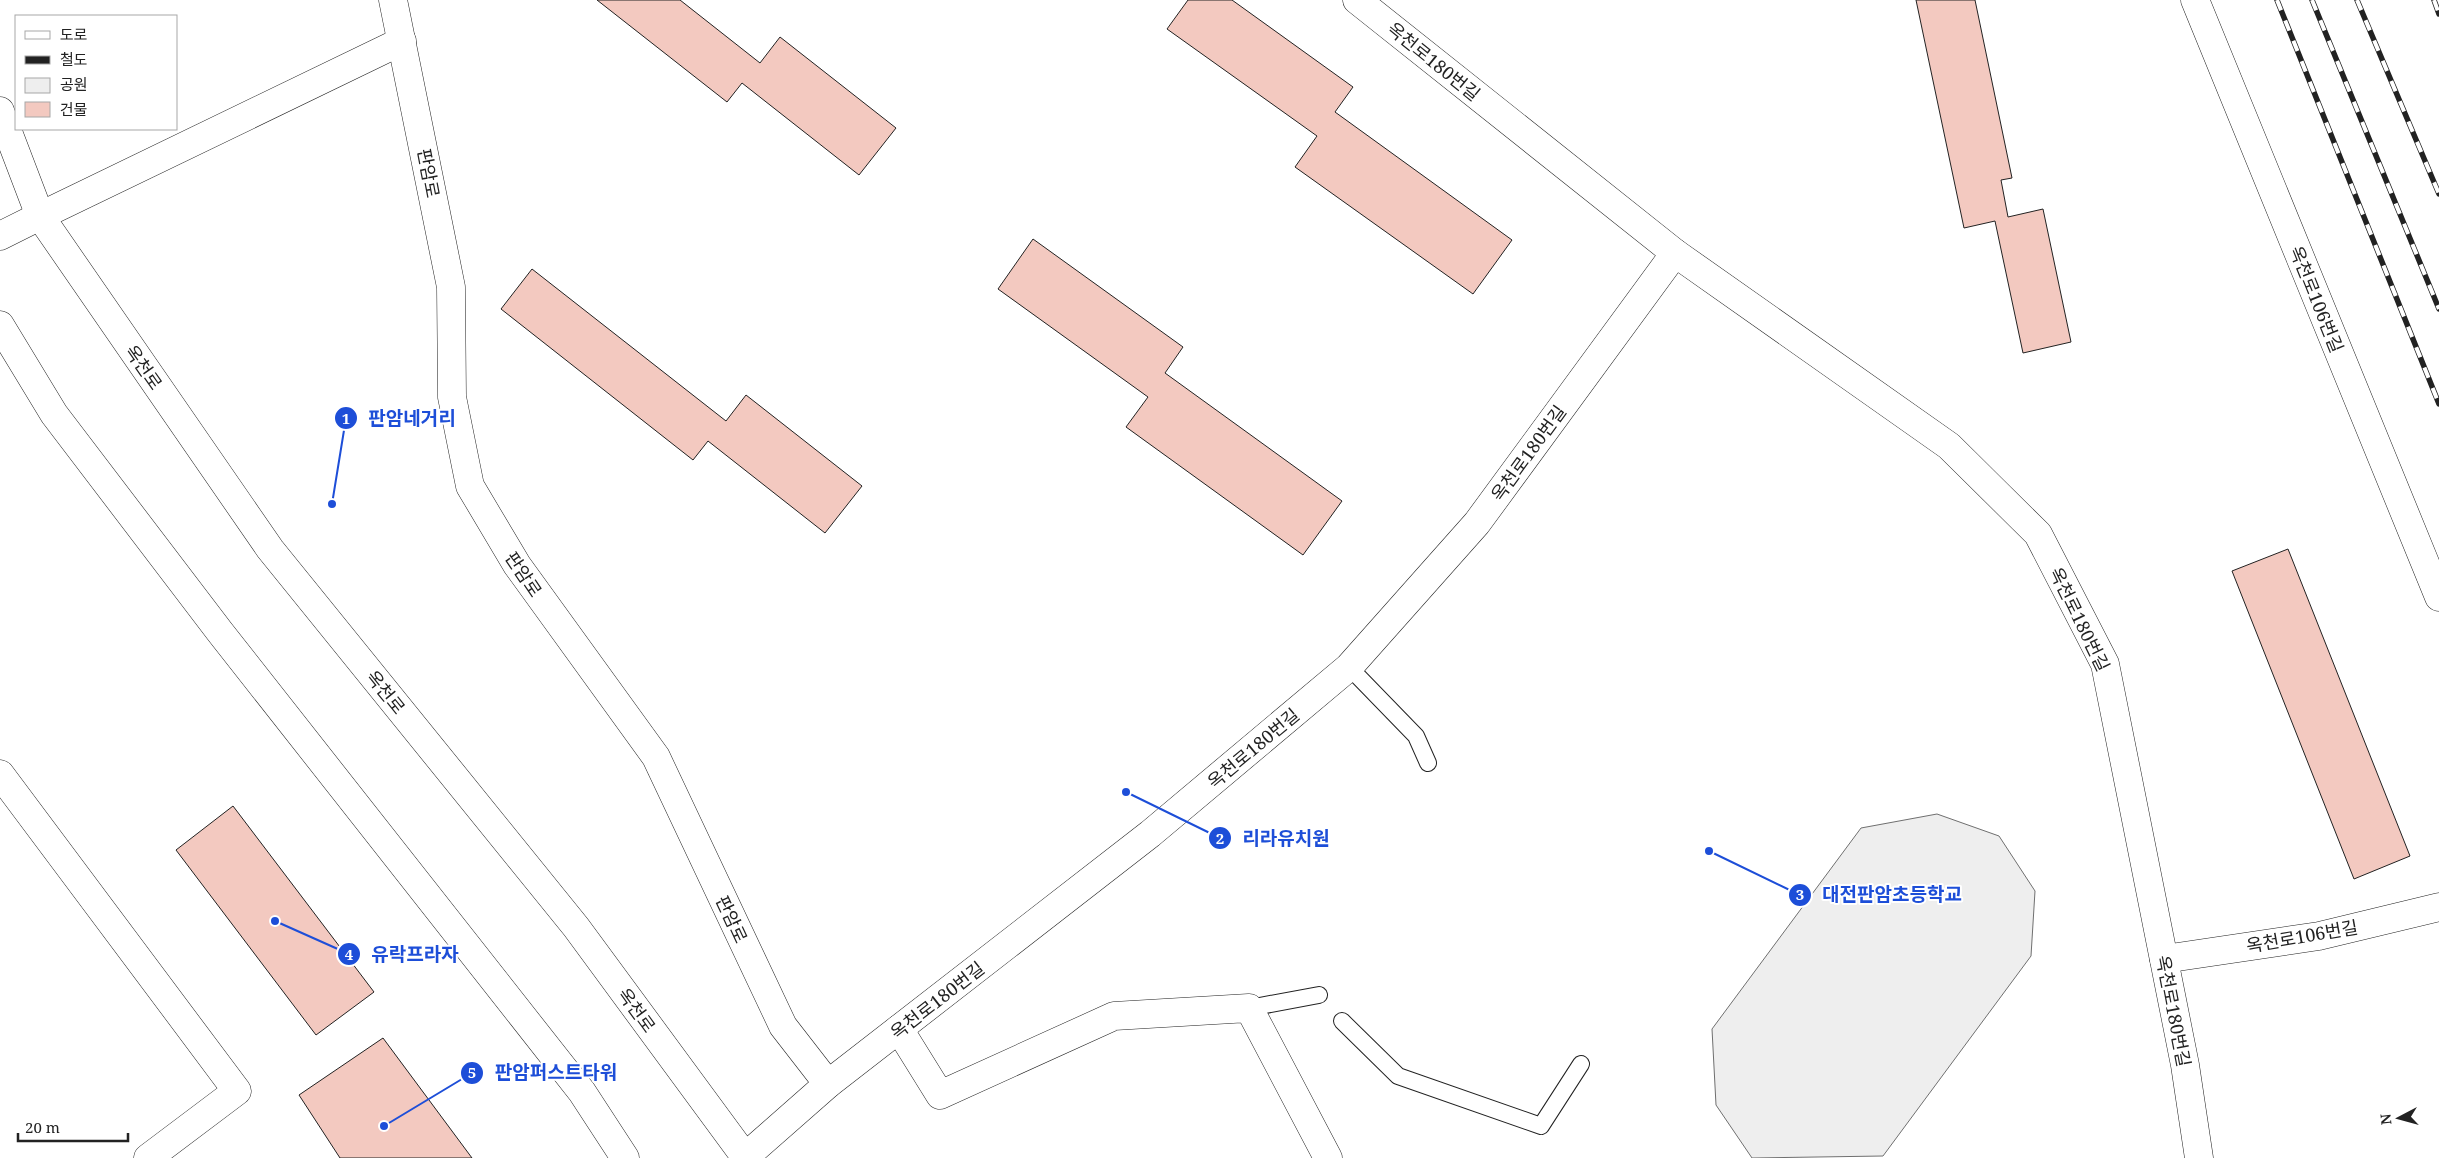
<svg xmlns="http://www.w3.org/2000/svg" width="2439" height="1158" font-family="'Noto Serif','Noto Sans KR',serif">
  <rect width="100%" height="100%" fill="#fff"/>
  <path fill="#eee" stroke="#6f6f6f" d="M 1937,814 L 1999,836 L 2035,891 L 2031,956 L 1883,1156 L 1752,1158 L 1716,1105 L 1712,1029 L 1861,828 Z"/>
  <g fill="#f3c9c0" stroke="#222">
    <path d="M 597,0 L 680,0 L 760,63 L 780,37 L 896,128 L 859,175 L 742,83 L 727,102 Z"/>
    <path d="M 1188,0 L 1232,0 L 1353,87 L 1335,112 L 1512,240 L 1473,294 L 1295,167 L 1317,136 L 1167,29 Z"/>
    <path d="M 1916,0 L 1975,0 L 2012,178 L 2001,180 L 2008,217 L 2043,209 L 2071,342 L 2023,353 L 1995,221 L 1964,228 Z"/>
    <path d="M 1033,239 L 1183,347 L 1165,373 L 1342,501 L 1303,555 L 1126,427 L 1148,397 L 998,289 Z"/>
    <path d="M 532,269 L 726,421 L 746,395 L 862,486 L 825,533 L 708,441 L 693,460 L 501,309 Z"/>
    <path d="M 2288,549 L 2410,856 L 2354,879 L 2232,571 Z"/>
    <path d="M 233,806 L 374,992 L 316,1035 L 176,850 Z"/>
    <path d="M 383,1038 L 472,1158 L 340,1158 L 299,1095 Z"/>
  </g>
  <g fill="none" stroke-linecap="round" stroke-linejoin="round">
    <defs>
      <g id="service">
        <path d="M 1349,667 L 1416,736 L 1428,763"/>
        <path d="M 1249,1008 L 1319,995"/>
        <path d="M 1342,1021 L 1398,1076 L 1541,1126 L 1581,1064"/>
      </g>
      <g id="minor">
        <path d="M 393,0 L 451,287 L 452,397 L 470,486 L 517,565 L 656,757 L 783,1026 L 828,1084"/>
        <path d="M 1357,0 L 1675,253 L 1949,446 L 2038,534 L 2105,664 L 2185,1065 L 2199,1158"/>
        <path d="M 40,216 L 402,41"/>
        <path d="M 0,774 L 237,1091 L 148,1158"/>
        <path d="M 2164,959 L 2319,936 L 2439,907"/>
        <path d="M 899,1029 L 940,1095 L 1114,1016 L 1249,1008 L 1328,1158"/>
        <path d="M 745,1157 L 828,1084 L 1150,834 L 1349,667 L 1477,523 L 1675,253"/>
      </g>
      <path id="tertiary" d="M 2195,0 L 2439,597"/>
      <path id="secondary" d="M 0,236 L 40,216"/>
      <g id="primary">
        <path d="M 0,111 L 40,216 L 270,549 L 576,927 L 746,1158"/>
        <path d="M 0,325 L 54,414 L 220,632 L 582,1092 L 625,1158"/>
      </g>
    </defs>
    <use href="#service" stroke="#222" stroke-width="18"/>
    <use href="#minor" stroke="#222" stroke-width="29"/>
    <use href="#tertiary" stroke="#222" stroke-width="29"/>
    <use href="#secondary" stroke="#222" stroke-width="29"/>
    <use href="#primary" stroke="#222" stroke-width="29"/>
    <use href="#service" stroke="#fff" stroke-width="16"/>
    <use href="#minor" stroke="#fff" stroke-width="28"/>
    <use href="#tertiary" stroke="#fff" stroke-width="28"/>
    <use href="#secondary" stroke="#fff" stroke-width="28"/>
    <use href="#primary" stroke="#fff" stroke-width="28"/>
    <defs>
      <g id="rail">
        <path d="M 2277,0 L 2439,404"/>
        <path d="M 2312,0 L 2439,309"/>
        <path d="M 2357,0 L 2439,194"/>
        <path d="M 2434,0 L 2439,14"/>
      </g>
    </defs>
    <use href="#rail" stroke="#222" stroke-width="5.5"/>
    <use href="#rail" stroke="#fff" stroke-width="4" stroke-dasharray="11" stroke-linecap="butt"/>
  </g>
  <g text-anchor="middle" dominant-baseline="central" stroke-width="4" stroke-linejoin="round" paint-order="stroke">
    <g font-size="18" fill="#222" stroke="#fff">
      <text transform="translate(1434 61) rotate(39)">옥천로180번길</text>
      <text transform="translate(429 173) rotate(79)">판암로</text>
      <text transform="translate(2317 299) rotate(68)">옥천로106번길</text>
      <text transform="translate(144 367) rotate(55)">옥천로</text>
      <text transform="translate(1528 453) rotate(-54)">옥천로180번길</text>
      <text transform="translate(524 574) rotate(56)">판암로</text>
      <text transform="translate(2080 619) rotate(64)">옥천로180번길</text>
      <text transform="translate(386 692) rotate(51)">옥천로</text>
      <text transform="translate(1253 748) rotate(-40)">옥천로180번길</text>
      <text transform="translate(732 919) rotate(65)">판암로</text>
      <text transform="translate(2302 936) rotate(-10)">옥천로106번길</text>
      <text transform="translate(937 1000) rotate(-38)">옥천로180번길</text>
      <text transform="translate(637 1010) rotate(54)">옥천로</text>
      <text transform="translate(2174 1011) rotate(79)">옥천로180번길</text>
    </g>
  </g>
  <path fill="none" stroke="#1d4ed8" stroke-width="2" d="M332 504L346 418M1126 792L1220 838M1709 851L1800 895M275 921L349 954M384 1126L472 1073"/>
  <g fill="#1d4ed8" stroke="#fff" stroke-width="2">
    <circle cx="332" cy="504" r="5"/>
    <circle cx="1126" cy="792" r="5"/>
    <circle cx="1709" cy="851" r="5"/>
    <circle cx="275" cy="921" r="5"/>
    <circle cx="384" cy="1126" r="5"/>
    <circle cx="346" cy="418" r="12"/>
    <circle cx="1220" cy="838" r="12"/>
    <circle cx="1800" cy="895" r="12"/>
    <circle cx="349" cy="954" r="12"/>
    <circle cx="472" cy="1073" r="12"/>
  </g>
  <g font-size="15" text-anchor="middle" font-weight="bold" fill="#fff">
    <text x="346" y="424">1</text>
    <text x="1220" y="844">2</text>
    <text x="1800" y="900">3</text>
    <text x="349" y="960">4</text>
    <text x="472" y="1078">5</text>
  </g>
  <g font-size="19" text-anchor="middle" font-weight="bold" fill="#1d4ed8" stroke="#fff" stroke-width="4" stroke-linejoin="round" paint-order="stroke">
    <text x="412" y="425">판암네거리</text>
    <text x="1286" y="845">리라유치원</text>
    <text x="1892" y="901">대전판암초등학교</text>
    <text x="415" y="961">유락프라자</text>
    <text x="556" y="1079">판암퍼스트타워</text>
  </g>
  <rect x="15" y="15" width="162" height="115" fill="#ffffff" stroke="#a7a7a7"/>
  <rect x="25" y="31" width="25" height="8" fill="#ffffff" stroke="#a7a7a7"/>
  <text x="60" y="40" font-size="15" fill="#222222">도로</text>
  <rect x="25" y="56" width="25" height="8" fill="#222222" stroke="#a7a7a7"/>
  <text x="60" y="65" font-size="15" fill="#222222">철도</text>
  <rect x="25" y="78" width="25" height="15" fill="#eeeeee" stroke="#a7a7a7"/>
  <text x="60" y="90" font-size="15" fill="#222222">공원</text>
  <rect x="25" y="102" width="25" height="15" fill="#f3c9c0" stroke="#a7a7a7"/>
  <text x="60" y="115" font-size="15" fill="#222222">건물</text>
  <g transform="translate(2399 1118) rotate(264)" stroke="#ffffff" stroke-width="4" paint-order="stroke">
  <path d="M0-4L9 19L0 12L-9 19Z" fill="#222222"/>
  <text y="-8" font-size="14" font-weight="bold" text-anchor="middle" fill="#222222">N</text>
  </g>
  <path d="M18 1133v8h110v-8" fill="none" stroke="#222222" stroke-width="2.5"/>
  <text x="25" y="1133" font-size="15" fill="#222222" stroke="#ffffff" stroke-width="4" paint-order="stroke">20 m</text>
</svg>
